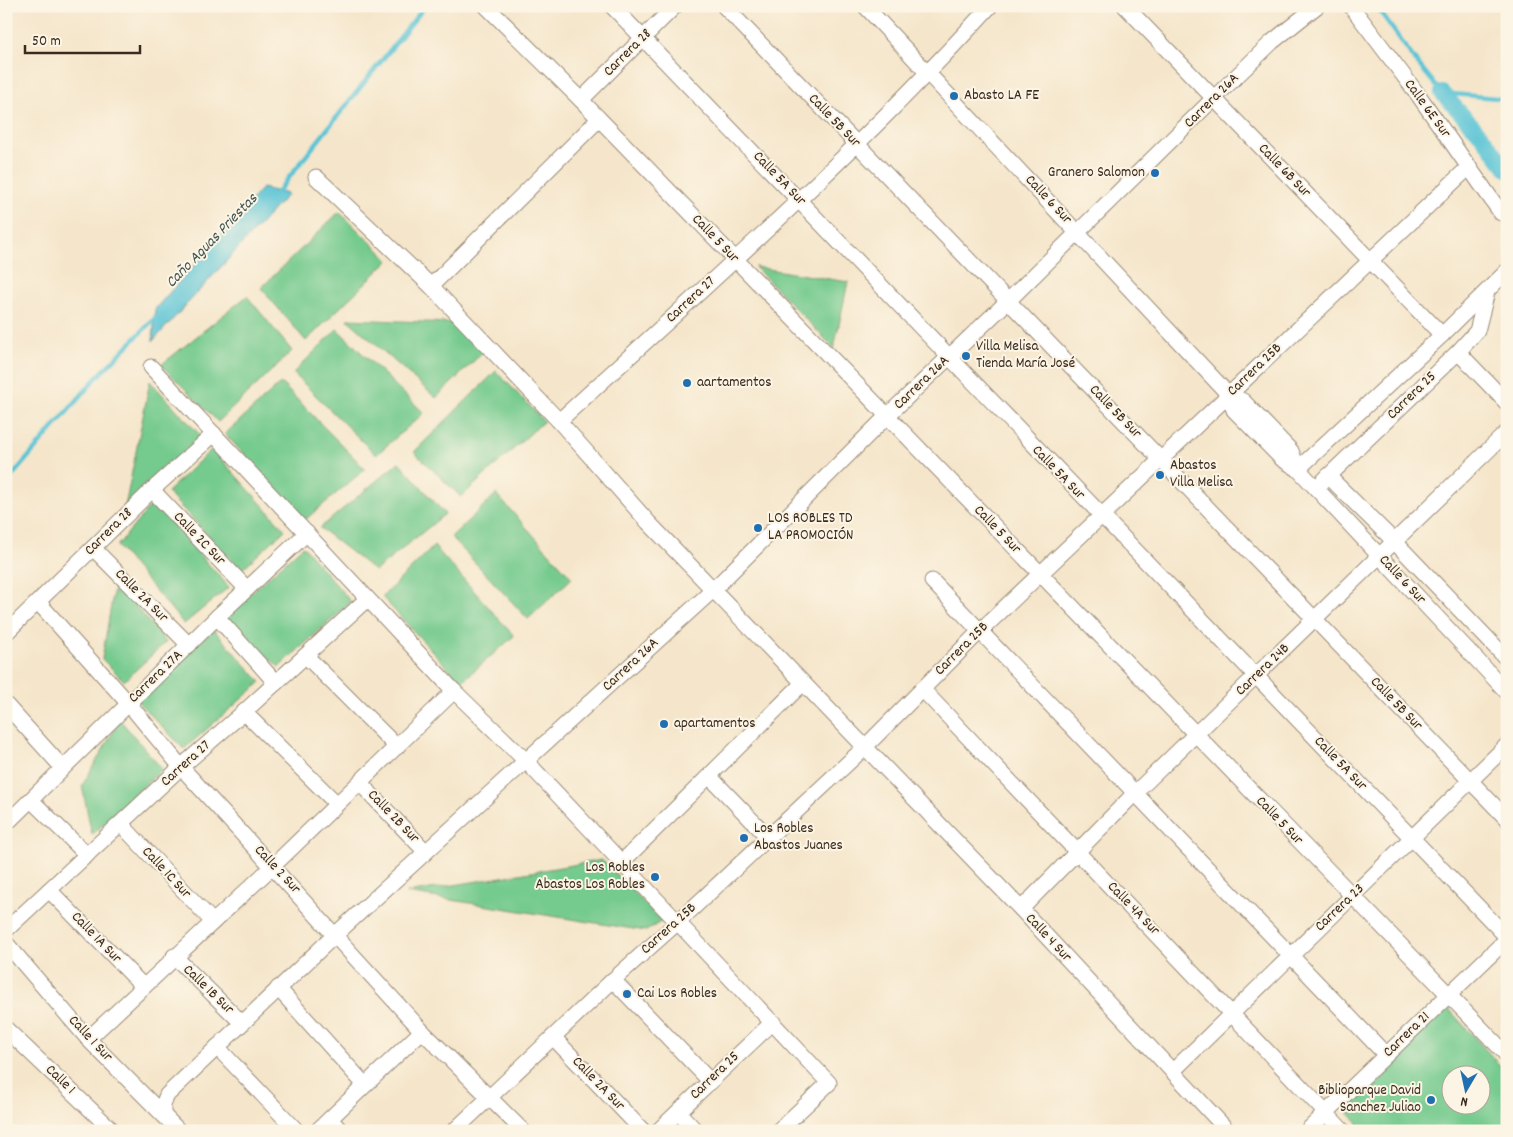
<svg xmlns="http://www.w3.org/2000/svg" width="1513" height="1137" font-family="Dekko,sans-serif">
  <rect width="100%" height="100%" fill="#fcf5e5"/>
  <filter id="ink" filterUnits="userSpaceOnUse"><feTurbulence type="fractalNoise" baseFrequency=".02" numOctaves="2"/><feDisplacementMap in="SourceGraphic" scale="10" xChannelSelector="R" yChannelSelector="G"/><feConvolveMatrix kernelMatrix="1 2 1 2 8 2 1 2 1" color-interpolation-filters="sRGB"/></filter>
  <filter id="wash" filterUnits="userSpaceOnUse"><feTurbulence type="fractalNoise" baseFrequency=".0096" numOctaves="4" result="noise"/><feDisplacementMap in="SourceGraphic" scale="20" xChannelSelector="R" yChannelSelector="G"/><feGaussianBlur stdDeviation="1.12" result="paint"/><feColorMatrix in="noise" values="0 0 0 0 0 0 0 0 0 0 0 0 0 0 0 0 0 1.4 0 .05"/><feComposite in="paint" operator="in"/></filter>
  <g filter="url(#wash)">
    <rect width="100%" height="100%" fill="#f5e6cb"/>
    <g fill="#74ca8e" stroke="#587a56" fill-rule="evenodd">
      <path d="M 339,212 L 389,260 L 306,341 L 261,288 Z"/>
      <path d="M 755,267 L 848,282 L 834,348 Z"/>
      <path d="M 247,296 L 292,351 L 218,422 L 161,365 Z"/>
      <path d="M 347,319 L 451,323 L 483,352 L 436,398 Z"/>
      <path d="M 337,329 L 424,413 L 376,455 L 293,373 Z"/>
      <path d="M 496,371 L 544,421 L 461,497 L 414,452 Z"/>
      <path d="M 150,381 L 201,436 L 125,507 Z"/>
      <path d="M 281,383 L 365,469 L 305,520 L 225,434 Z"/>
      <path d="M 212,449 L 285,530 L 241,570 L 167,492 Z"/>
      <path d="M 399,462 L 445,514 L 375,571 L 320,528 Z"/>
      <path d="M 496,494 L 572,578 L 528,619 L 451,537 Z"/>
      <path d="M 153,503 L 229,587 L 184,624 L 117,546 Z"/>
      <path d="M 303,546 L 351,602 L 279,667 L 224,617 Z"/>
      <path d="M 434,546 L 514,636 L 461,682 L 382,597 Z"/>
      <path d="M 115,582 L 166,642 L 124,681 L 102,659 Z"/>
      <path d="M 213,629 L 261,682 L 184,749 L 135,699 Z"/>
      <path d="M 120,720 L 162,769 L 92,835 L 82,786 Z"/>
      <path d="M 602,860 L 662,921 L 646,931 L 407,893 Z"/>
      <path d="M 1447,1007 L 1507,1073 L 1507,1131 L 1364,1131 L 1348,1112 L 1372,1079 ZM 1450,1074 L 1480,1074 L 1480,1104 L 1450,1104 Z"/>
    </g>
    <path fill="#5ac4d6" stroke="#4a777a" d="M 262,188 L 288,194 L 153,341 L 155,309 Z"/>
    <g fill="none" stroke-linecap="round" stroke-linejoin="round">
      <g stroke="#5ac4d6" stroke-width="4.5">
        <path d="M 1376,6 L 1415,60 L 1442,93 L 1507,99"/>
        <path d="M 275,195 L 425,6"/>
        <path d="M 6,483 L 96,378 L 158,315"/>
      </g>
      <path stroke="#5ac4d6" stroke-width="16" d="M 1442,93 L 1482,136 L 1507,169"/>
    </g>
  </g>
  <g filter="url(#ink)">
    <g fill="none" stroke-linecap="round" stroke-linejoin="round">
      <defs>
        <g id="street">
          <path d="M 486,6 L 581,100 L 1507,1055"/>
          <path d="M 612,6 L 1507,937"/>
          <path d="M 724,6 L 1507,819"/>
          <path d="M 865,6 L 1229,395 L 1234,410 L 1282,459 L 1298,469 L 1507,692"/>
          <path d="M 1125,6 L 1442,335"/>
          <path d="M 1351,6 L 1419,96 L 1501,213"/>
          <path d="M 581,100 L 675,6"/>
          <path d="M 316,177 L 431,286 L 559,421 L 648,522 L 1021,909 L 1228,1131"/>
          <path d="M 431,286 L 599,119"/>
          <path d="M 1458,352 L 1507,403"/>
          <path d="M 151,367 L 454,691 L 526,761 L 829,1083 L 778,1131"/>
          <path d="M 1229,395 L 1243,401 L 1291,451 L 1298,469"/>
          <path d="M 559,421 C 706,286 856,154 990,6"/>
          <path d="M 1298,469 L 1442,335 L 1507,271"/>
          <path d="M 1328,476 L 1395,542 L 1507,659"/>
          <path d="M 1316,488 L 1458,352 L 1477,331 L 1487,292"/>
          <path d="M 152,490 L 247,589"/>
          <path d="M 93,548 L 189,645"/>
          <path d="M 932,581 L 1386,1055"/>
          <path d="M 38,602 L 129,704 L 181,767 L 422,1031 L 523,1131"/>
          <path d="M 217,617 L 276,683"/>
          <path d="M 6,633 L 152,490 L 214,434"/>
          <path d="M 306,656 L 397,747"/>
          <path d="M 922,689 L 1343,1131"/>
          <path d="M 6,705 L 62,767"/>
          <path d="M 244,712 L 337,804"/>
          <path d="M 710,777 L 768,837"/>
          <path d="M 360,783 L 426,852"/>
          <path d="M 31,800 L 87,855"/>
          <path d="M 6,824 L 217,617 L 307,533"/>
          <path d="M 121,824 L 212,921"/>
          <path d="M 622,862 L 803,683"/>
          <path d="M 49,890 L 143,986"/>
          <path d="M 1021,909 L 1134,794 L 1507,432"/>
          <path d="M 6,930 L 181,767 L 244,712 L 367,599"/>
          <path d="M 6,943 L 88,1039 L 179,1131"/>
          <path d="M 174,956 L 242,1023"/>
          <path d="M 613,980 L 710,1081"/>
          <path d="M 278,988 L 365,1085"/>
          <path d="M 6,1029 L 113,1131"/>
          <path d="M 553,1037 L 643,1131"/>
          <path d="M 88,1039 L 273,866 L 454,691"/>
          <path d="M 217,1047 L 297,1131"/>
          <path d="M 1173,1071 L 1507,745"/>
          <path d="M 163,1112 L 163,1105 L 167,1095 L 336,934 L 713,590 L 887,416 L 1008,301 L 1214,98 L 1272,42 L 1317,6"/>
          <path d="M 678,1112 L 696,1131"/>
          <path d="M 330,1119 L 341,1131"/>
          <path d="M 317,1131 L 422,1031"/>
          <path d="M 454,1131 L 613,980 L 678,922 L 865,747 L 979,632 L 1469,167"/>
          <path d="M 658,1131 L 773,1022"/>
          <path d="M 1307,1131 L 1507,939"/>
        </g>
      </defs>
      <use href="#street" stroke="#988874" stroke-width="17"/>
      <use href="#street" stroke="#fff" stroke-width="15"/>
    </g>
  </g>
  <g fill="#1f6fb2" stroke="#fcf5e5" stroke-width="2">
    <circle cx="954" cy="96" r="5"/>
    <circle cx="1155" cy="173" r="5"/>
    <circle cx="966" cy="356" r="5"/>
    <circle cx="687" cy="383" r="5"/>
    <circle cx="1160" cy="475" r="5"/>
    <circle cx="758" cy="528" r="5"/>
    <circle cx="664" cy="724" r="5"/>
    <circle cx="744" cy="838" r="5"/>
    <circle cx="655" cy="877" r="5"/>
    <circle cx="627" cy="994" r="5"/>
    <circle cx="1431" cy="1100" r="5"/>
  </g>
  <g text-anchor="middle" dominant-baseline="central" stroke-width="4" stroke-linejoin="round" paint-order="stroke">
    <g font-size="15" fill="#3b2a1e" stroke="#fcf5e5">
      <text transform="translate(628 53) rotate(-45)">Carrera 28</text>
      <text transform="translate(1212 101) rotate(-45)">Carrera 26A</text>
      <text transform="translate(1427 109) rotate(54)">Calle 6E Sur</text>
      <text transform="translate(834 121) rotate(46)">Calle 5B Sur</text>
      <text transform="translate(1284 171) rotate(46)">Calle 6B Sur</text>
      <text transform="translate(779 179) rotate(46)">Calle 5A Sur</text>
      <text transform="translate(1048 200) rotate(47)">Calle 6 Sur</text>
      <text transform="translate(715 239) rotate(46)">Calle 5 Sur</text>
      <text transform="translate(691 300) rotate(-43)">Carrera 27</text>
      <text transform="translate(1255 370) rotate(-44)">Carrera 25B</text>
      <text transform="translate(922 383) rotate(-44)">Carrera 26A</text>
      <text transform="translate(1412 396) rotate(-44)">Carrera 25</text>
      <text transform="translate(1115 412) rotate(46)">Calle 5B Sur</text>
      <text transform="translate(1058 473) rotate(46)">Calle 5A Sur</text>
      <text transform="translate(997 530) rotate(46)">Calle 5 Sur</text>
      <text transform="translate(109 532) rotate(-45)">Carrera 28</text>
      <text transform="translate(199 539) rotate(46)">Calle 2C Sur</text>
      <text transform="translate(1402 580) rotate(47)">Calle 6 Sur</text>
      <text transform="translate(141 596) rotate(45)">Calle 2A Sur</text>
      <text transform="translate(962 649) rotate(-45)">Carrera 25B</text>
      <text transform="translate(631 665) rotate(-43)">Carrera 26A</text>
      <text transform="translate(1263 670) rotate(-44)">Carrera 24B</text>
      <text transform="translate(156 677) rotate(-44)">Carrera 27A</text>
      <text transform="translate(1396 704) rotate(46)">Calle 5B Sur</text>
      <text transform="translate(186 764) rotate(-42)">Carrera 27</text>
      <text transform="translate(1340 764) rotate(46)">Calle 5A Sur</text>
      <text transform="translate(393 817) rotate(46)">Calle 2B Sur</text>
      <text transform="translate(1279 821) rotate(46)">Calle 5 Sur</text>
      <text transform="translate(277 870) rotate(47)">Calle 2 Sur</text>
      <text transform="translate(166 873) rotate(47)">Calle 1C Sur</text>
      <text transform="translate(1340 908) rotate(-44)">Carrera 23</text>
      <text transform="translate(1133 909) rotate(46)">Calle 4A Sur</text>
      <text transform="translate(669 929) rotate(-42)">Carrera 25B</text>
      <text transform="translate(96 938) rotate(46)">Calle 1A Sur</text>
      <text transform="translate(1048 938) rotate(47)">Calle 4 Sur</text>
      <text transform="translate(208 990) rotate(44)">Calle 1B Sur</text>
      <text transform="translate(1407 1035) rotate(-44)">Carrera 21</text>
      <text transform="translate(90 1039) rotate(47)">Calle 1 Sur</text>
      <text transform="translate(715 1076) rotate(-44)">Carrera 25</text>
      <text transform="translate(60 1080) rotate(44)">Calle 1</text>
      <text transform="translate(598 1084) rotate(46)">Calle 2A Sur</text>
    </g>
    <g font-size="15" fill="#3b2a1e" stroke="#fcf5e5" text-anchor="start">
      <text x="964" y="96">Abasto LA FE</text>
      <text x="1145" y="173" text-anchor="end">Granero Salomon</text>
      <text x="976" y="347">Villa Melisa<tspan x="976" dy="17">Tienda María José</tspan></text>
      <text x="697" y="383">aartamentos</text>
      <text x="1170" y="466">Abastos<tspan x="1170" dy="17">Villa Melisa</tspan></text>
      <text x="768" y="519">LOS ROBLES TD<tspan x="768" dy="17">LA PROMOCIÓN</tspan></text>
      <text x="674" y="724">apartamentos</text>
      <text x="754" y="829">Los Robles<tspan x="754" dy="17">Abastos Juanes</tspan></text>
      <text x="645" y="868" text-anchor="end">Los Robles<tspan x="645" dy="17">Abastos Los Robles</tspan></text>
      <text x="637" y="994">Cai Los Robles</text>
      <text x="1421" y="1091" text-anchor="end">Biblioparque David<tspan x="1421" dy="17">Sanchez Juliao</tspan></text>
    </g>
    <g font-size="16" font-style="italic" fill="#445855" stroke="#fcf5e5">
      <text transform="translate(212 241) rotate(-46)">Caño Aguas Priestas</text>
    </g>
  </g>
  <rect width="1513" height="1137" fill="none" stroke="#fcf5e5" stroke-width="25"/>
  <g transform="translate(1466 1090) rotate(189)"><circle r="24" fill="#fcf5e5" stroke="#afa495"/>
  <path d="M0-4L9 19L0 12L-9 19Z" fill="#1f6fb2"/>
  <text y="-8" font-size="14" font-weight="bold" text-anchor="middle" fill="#3b2a1e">N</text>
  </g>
  <path d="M25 45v8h115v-8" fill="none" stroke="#3b2a1e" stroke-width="2.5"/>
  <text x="32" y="45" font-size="15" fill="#3b2a1e" stroke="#fcf5e5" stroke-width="4" paint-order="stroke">50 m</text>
</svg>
